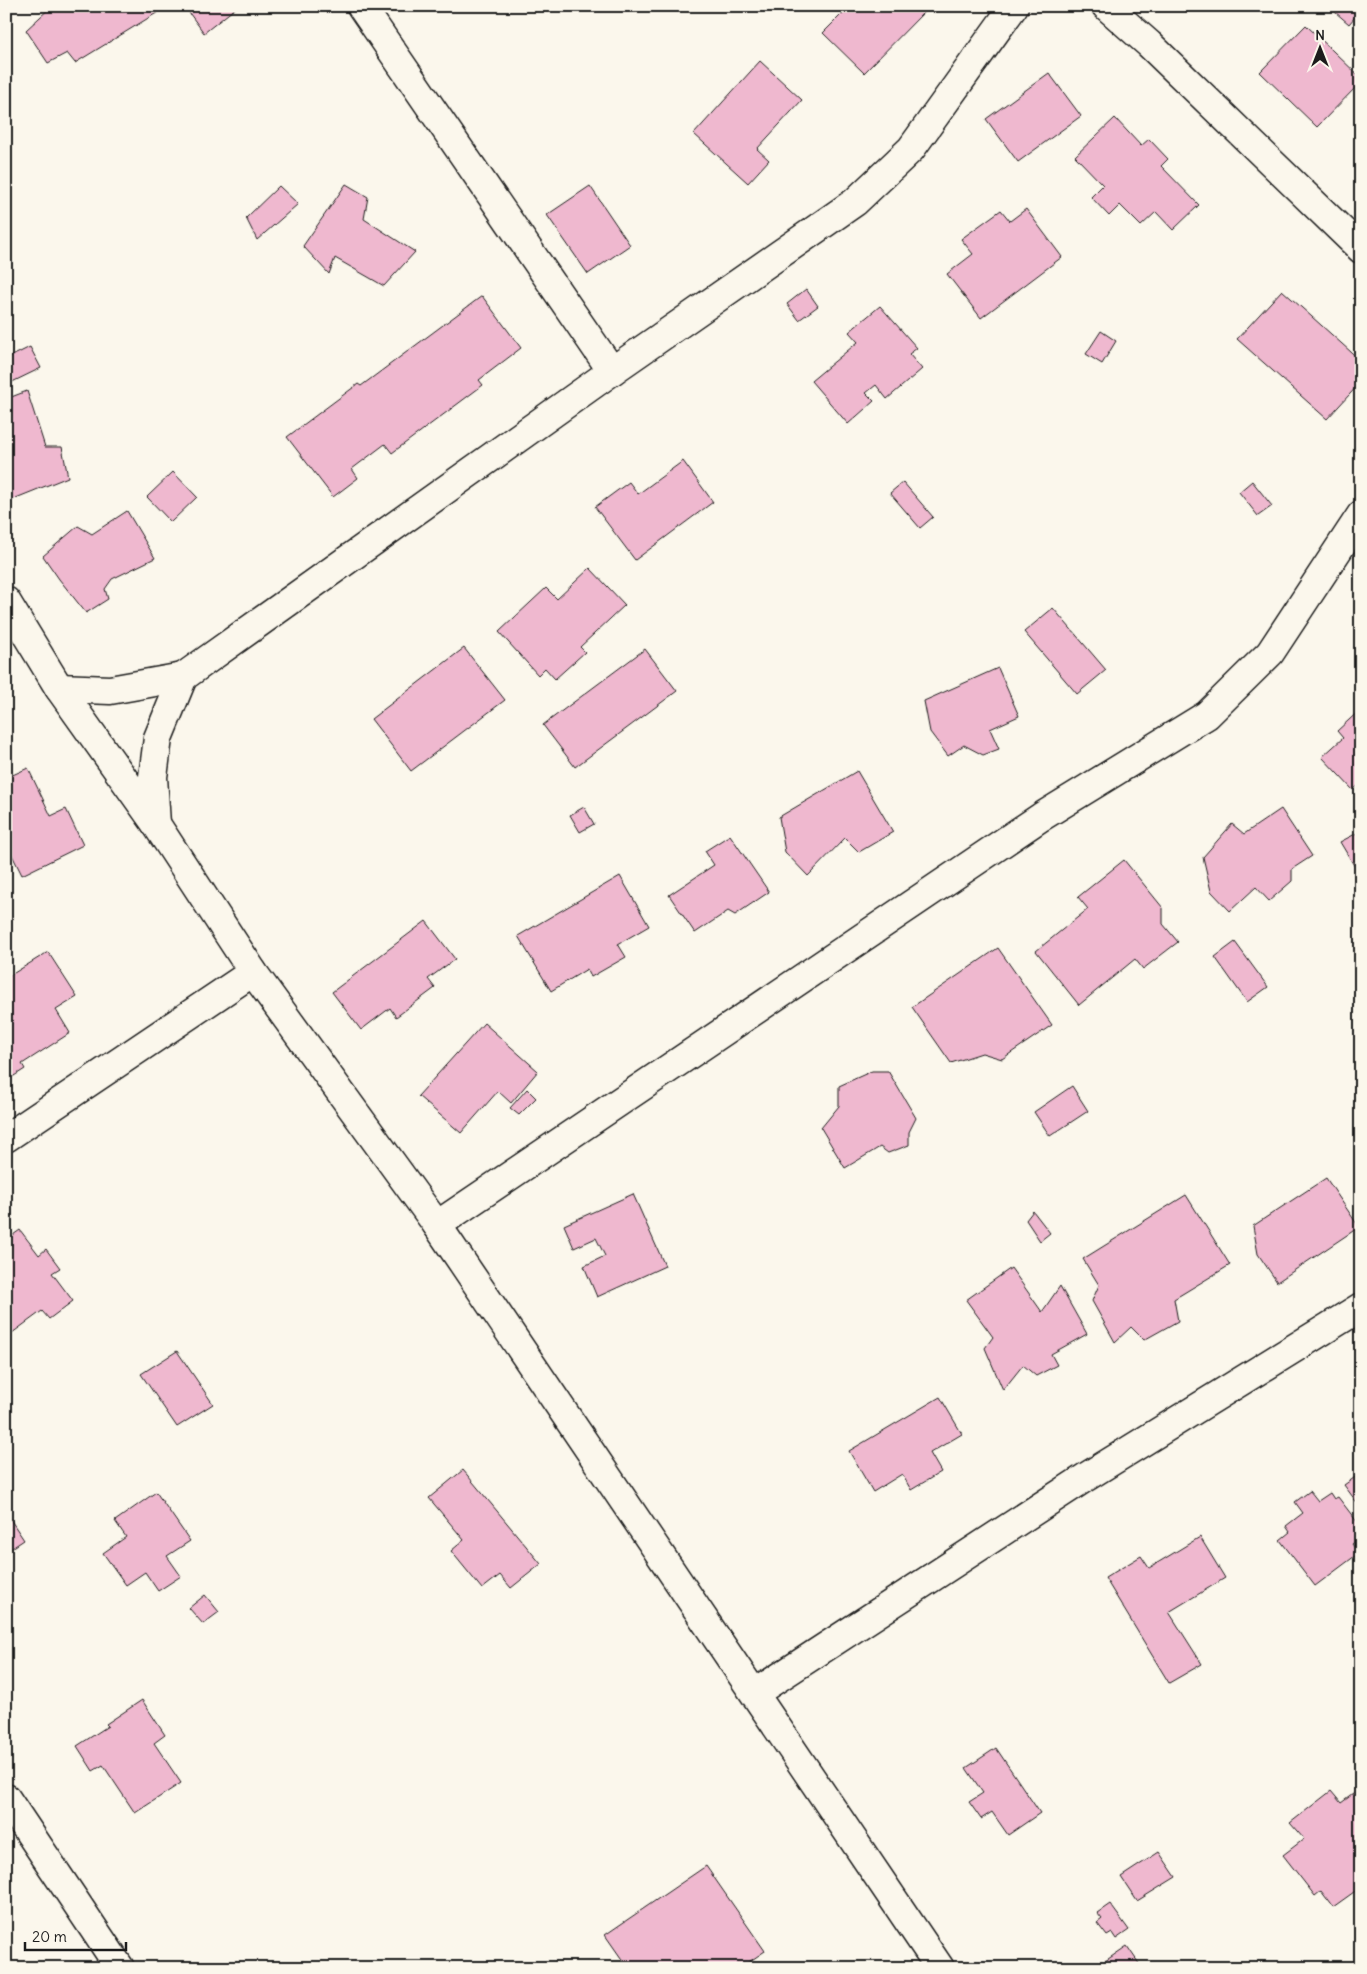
<svg xmlns="http://www.w3.org/2000/svg" width="1367" height="1974" font-family="Delius,sans-serif">
  <rect width="100%" height="100%" fill="#fbf7ec"/>
  <filter id="ink" filterUnits="userSpaceOnUse"><feTurbulence type="fractalNoise" baseFrequency=".02" numOctaves="2"/><feDisplacementMap in="SourceGraphic" scale="10" xChannelSelector="R" yChannelSelector="G"/><feConvolveMatrix kernelMatrix="1 2 1 2 8 2 1 2 1" color-interpolation-filters="sRGB"/></filter>
  <g filter="url(#ink)">
    <g fill="#efb8cf" stroke="#1c1c1c">
      <path d="M 52,6 L 168,6 L 75,63 L 67,53 L 48,63 L 26,30 Z"/>
      <path d="M 184,6 L 238,6 L 204,33 Z"/>
      <path d="M 850,6 L 920,6 L 925,11 L 864,73 L 823,33 Z"/>
      <path d="M 1244,6 L 1254,6 L 1249,11 Z"/>
      <path d="M 1328,6 L 1361,6 L 1361,10 L 1349,24 Z"/>
      <path d="M 1306,25 L 1361,78 L 1361,82 L 1317,127 L 1260,72 Z"/>
      <path d="M 760,61 L 802,100 L 757,149 L 769,160 L 748,183 L 694,134 Z"/>
      <path d="M 1049,73 L 1081,116 L 1018,162 L 986,119 Z"/>
      <path d="M 1115,118 L 1141,146 L 1149,139 L 1168,159 L 1161,166 L 1199,205 L 1173,230 L 1156,212 L 1141,226 L 1120,205 L 1109,216 L 1091,197 L 1103,185 L 1075,156 Z"/>
      <path d="M 346,184 L 368,197 L 364,219 L 415,252 L 384,286 L 335,258 L 329,274 L 303,246 Z"/>
      <path d="M 279,186 L 298,204 L 257,240 L 246,218 Z"/>
      <path d="M 590,186 L 630,245 L 588,274 L 547,215 Z"/>
      <path d="M 1026,209 L 1062,257 L 981,318 L 947,274 L 973,254 L 961,239 L 1001,210 L 1010,221 Z"/>
      <path d="M 806,289 L 818,306 L 799,320 L 787,304 Z"/>
      <path d="M 1282,290 L 1361,361 L 1361,382 L 1327,419 L 1237,339 Z"/>
      <path d="M 482,296 L 521,348 L 479,380 L 483,385 L 392,453 L 385,444 L 352,469 L 358,478 L 333,497 L 287,437 L 358,384 L 361,386 Z"/>
      <path d="M 880,306 L 917,348 L 909,354 L 922,369 L 887,399 L 876,385 L 866,393 L 874,401 L 848,424 L 811,381 L 858,342 L 849,332 Z"/>
      <path d="M 1101,331 L 1116,341 L 1102,364 L 1086,354 Z"/>
      <path d="M 30,347 L 41,368 L 6,385 L 6,359 Z"/>
      <path d="M 27,391 L 45,447 L 62,447 L 68,477 L 6,502 L 6,399 Z"/>
      <path d="M 683,461 L 713,502 L 635,560 L 595,507 L 629,482 L 638,494 Z"/>
      <path d="M 173,472 L 197,497 L 171,522 L 147,497 Z"/>
      <path d="M 1252,481 L 1272,506 L 1258,516 L 1239,492 Z"/>
      <path d="M 903,482 L 933,517 L 920,528 L 890,493 Z"/>
      <path d="M 127,511 L 155,558 L 112,579 L 105,589 L 108,599 L 86,613 L 59,579 L 43,556 L 78,526 L 92,534 Z"/>
      <path d="M 590,568 L 625,605 L 580,647 L 585,652 L 555,679 L 545,668 L 538,675 L 499,632 L 546,588 L 557,599 Z"/>
      <path d="M 1053,608 L 1106,670 L 1077,694 L 1024,632 Z"/>
      <path d="M 464,648 L 505,700 L 411,771 L 371,719 Z"/>
      <path d="M 645,649 L 677,691 L 575,767 L 543,725 Z"/>
      <path d="M 998,668 L 1019,716 L 990,729 L 999,749 L 983,755 L 964,745 L 948,756 L 930,732 L 924,701 Z"/>
      <path d="M 1361,709 L 1361,783 L 1353,790 L 1322,757 L 1343,738 L 1337,731 Z"/>
      <path d="M 28,768 L 51,816 L 66,809 L 83,845 L 22,875 L 6,843 L 6,778 Z"/>
      <path d="M 857,771 L 893,832 L 859,852 L 845,838 L 808,876 L 785,852 L 779,817 Z"/>
      <path d="M 584,807 L 594,824 L 580,832 L 570,815 Z"/>
      <path d="M 1281,809 L 1312,856 L 1292,869 L 1292,881 L 1269,901 L 1256,887 L 1230,911 L 1211,891 L 1203,857 L 1232,824 L 1244,834 Z"/>
      <path d="M 1361,831 L 1361,877 L 1340,842 Z"/>
      <path d="M 730,835 L 769,892 L 735,915 L 728,911 L 695,933 L 669,895 L 714,865 L 705,851 Z"/>
      <path d="M 1124,860 L 1163,908 L 1163,924 L 1178,942 L 1143,969 L 1135,959 L 1079,1005 L 1036,951 L 1088,909 L 1078,897 Z"/>
      <path d="M 620,876 L 649,926 L 618,944 L 626,957 L 591,977 L 587,969 L 551,991 L 518,936 Z"/>
      <path d="M 426,921 L 455,959 L 428,979 L 435,988 L 396,1017 L 390,1008 L 361,1030 L 332,992 Z"/>
      <path d="M 1235,942 L 1268,987 L 1247,1002 L 1215,957 Z"/>
      <path d="M 998,948 L 1052,1025 L 1002,1059 L 982,1053 L 951,1063 L 912,1007 Z"/>
      <path d="M 48,952 L 77,997 L 56,1010 L 70,1033 L 22,1064 L 25,1069 L 6,1081 L 6,978 Z"/>
      <path d="M 484,1023 L 538,1071 L 511,1103 L 498,1091 L 461,1133 L 418,1096 Z"/>
      <path d="M 872,1071 L 888,1071 L 916,1118 L 909,1132 L 909,1145 L 888,1153 L 880,1147 L 845,1168 L 821,1128 L 839,1106 L 839,1086 Z"/>
      <path d="M 1072,1086 L 1088,1111 L 1050,1136 L 1034,1112 Z"/>
      <path d="M 527,1089 L 536,1098 L 519,1115 L 510,1108 Z"/>
      <path d="M 1326,1178 L 1359,1227 L 1277,1282 L 1258,1254 L 1253,1226 Z"/>
      <path d="M 633,1194 L 665,1266 L 597,1297 L 584,1266 L 605,1256 L 596,1238 L 574,1248 L 564,1225 Z"/>
      <path d="M 1186,1195 L 1230,1265 L 1174,1299 L 1178,1321 L 1144,1340 L 1131,1327 L 1115,1342 L 1092,1301 L 1099,1285 L 1083,1259 Z"/>
      <path d="M 1033,1211 L 1050,1233 L 1040,1241 L 1026,1220 Z"/>
      <path d="M 20,1230 L 39,1255 L 46,1249 L 60,1268 L 52,1273 L 73,1301 L 49,1319 L 42,1311 L 8,1336 L 6,1334 L 6,1240 Z"/>
      <path d="M 1011,1268 L 1042,1312 L 1060,1286 L 1087,1334 L 1051,1354 L 1057,1365 L 1036,1376 L 1023,1365 L 1003,1390 L 985,1348 L 993,1337 L 966,1300 Z"/>
      <path d="M 177,1351 L 213,1404 L 177,1427 L 141,1374 Z"/>
      <path d="M 940,1397 L 962,1434 L 930,1453 L 941,1472 L 911,1490 L 902,1474 L 873,1492 L 849,1451 Z"/>
      <path d="M 463,1470 L 541,1564 L 511,1588 L 500,1575 L 482,1589 L 451,1551 L 464,1540 L 429,1498 Z"/>
      <path d="M 1361,1473 L 1361,1508 L 1344,1485 Z"/>
      <path d="M 1310,1491 L 1318,1501 L 1330,1493 L 1334,1499 L 1338,1497 L 1361,1527 L 1361,1537 L 1352,1544 L 1359,1553 L 1315,1586 L 1280,1540 L 1290,1532 L 1286,1526 L 1303,1513 L 1295,1502 Z"/>
      <path d="M 156,1492 L 190,1541 L 167,1556 L 181,1576 L 158,1591 L 145,1572 L 126,1585 L 103,1553 L 126,1537 L 115,1521 Z"/>
      <path d="M 6,1513 L 24,1540 L 6,1552 Z"/>
      <path d="M 1200,1537 L 1225,1578 L 1169,1612 L 1202,1664 L 1169,1683 L 1105,1578 L 1141,1556 L 1149,1568 Z"/>
      <path d="M 205,1595 L 219,1612 L 203,1624 L 189,1608 Z"/>
      <path d="M 142,1700 L 165,1735 L 154,1743 L 181,1783 L 135,1813 L 103,1765 L 93,1771 L 77,1746 L 108,1726 L 106,1724 Z"/>
      <path d="M 996,1748 L 1040,1813 L 1008,1835 L 992,1812 L 981,1819 L 969,1802 L 983,1793 L 966,1768 Z"/>
      <path d="M 1361,1788 L 1361,1887 L 1333,1907 L 1321,1891 L 1315,1896 L 1283,1855 L 1304,1839 L 1290,1823 L 1331,1791 L 1341,1803 Z"/>
      <path d="M 1159,1852 L 1176,1877 L 1137,1901 L 1121,1877 Z"/>
      <path d="M 706,1866 L 765,1951 L 740,1968 L 628,1968 L 605,1935 Z"/>
      <path d="M 1110,1904 L 1129,1930 L 1116,1939 L 1112,1933 L 1107,1936 L 1097,1923 L 1102,1919 L 1097,1913 Z"/>
      <path d="M 1127,1946 L 1142,1968 L 1095,1968 Z"/>
    </g>
    <g fill="none" stroke-linecap="round" stroke-linejoin="round">
      <defs>
        <g id="minor">
          <path d="M 361,6 L 612,371"/>
          <path d="M 1106,6 L 1149,44 L 1361,249"/>
          <path d="M 6,601 L 59,688 L 156,824 L 253,972 L 437,1225 L 940,1968"/>
          <path d="M 183,677 L 612,371 L 855,202 L 911,149 L 1014,6"/>
          <path d="M 59,688 L 110,690 L 183,677 L 158,738 L 153,777 L 156,824"/>
          <path d="M 6,1138 L 253,972"/>
          <path d="M 437,1225 L 1041,817 L 1207,715 L 1270,653 L 1361,515"/>
          <path d="M 755,1693 L 1086,1477 L 1361,1307"/>
          <path d="M 6,1798 L 120,1968"/>
        </g>
      </defs>
      <use href="#minor" stroke="#1c1c1c" stroke-width="31"/>
      <use href="#minor" stroke="#fbf7ec" stroke-width="28"/>
    </g>
  </g>
  <rect width="1367" height="1974" fill="none" stroke="#fbf7ec" stroke-width="25"/>
  <rect x="12" y="12" width="1342" height="1949" fill="none" stroke="#1c1c1c" stroke-width="2" filter="url(#ink)"/>
  <g transform="translate(1320 48)" stroke="#fbf7ec" stroke-width="4" paint-order="stroke">
  <path d="M0-4L9 19L0 12L-9 19Z" fill="#1c1c1c"/>
  <text y="-8" font-size="14" font-weight="bold" text-anchor="middle" fill="#1c1c1c">N</text>
  </g>
  <path d="M25 1942v8h101v-8" fill="none" stroke="#1c1c1c" stroke-width="2.5"/>
  <text x="32" y="1942" font-size="15" fill="#1c1c1c" stroke="#fbf7ec" stroke-width="4" paint-order="stroke">20 m</text>
</svg>
